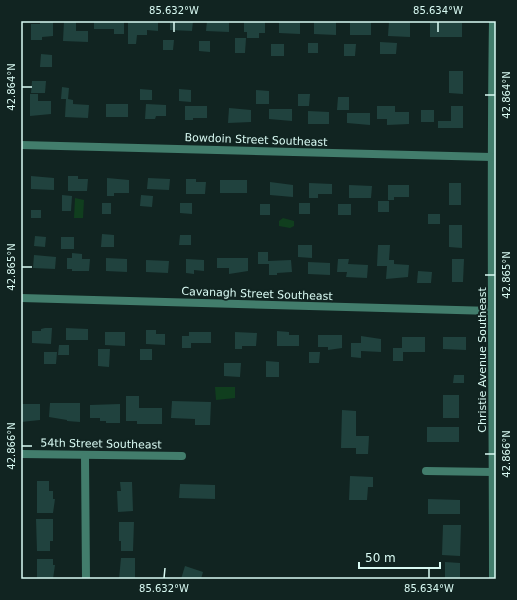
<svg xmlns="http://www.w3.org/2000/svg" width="517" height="600" font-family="'DejaVu Sans',sans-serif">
  <rect width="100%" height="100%" fill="#112421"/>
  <g fill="#103e1e">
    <path d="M 75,198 L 84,200 L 83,218 L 74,218 Z"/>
    <path d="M 283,218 L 294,221 L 294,226 L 290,228 L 279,226 L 279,221 Z"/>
    <path d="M 215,387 L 235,387 L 235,398 L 216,400 Z"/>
  </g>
  <g fill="#20423e">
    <path d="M 40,21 L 53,21 L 53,36 L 42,37 L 42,40 L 31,40 L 31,24 L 40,24 Z"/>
    <path d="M 64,21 L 76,21 L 76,31 L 88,31 L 88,42 L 63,41 Z"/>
    <path d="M 94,21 L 124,21 L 124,34 L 114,34 L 114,29 L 94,29 Z"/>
    <path d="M 128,21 L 158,21 L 158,31 L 147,30 L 147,35 L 137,35 L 136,44 L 128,44 Z"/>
    <path d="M 170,21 L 193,21 L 192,31 L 170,30 Z"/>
    <path d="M 207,21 L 229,21 L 229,32 L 206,31 Z"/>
    <path d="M 244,21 L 265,21 L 265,33 L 259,33 L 259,38 L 247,38 L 247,32 L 244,32 Z"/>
    <path d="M 279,21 L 300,21 L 300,34 L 279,33 Z"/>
    <path d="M 314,21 L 336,21 L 336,35 L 314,34 Z"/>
    <path d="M 350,21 L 371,22 L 371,35 L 350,35 Z"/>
    <path d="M 389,21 L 410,22 L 410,37 L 388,36 Z"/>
    <path d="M 430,22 L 462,23 L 462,37 L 430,37 Z"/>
    <path d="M 235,38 L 246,38 L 245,53 L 235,53 Z"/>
    <path d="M 163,40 L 174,40 L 173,50 L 163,50 Z"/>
    <path d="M 199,41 L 210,41 L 210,52 L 199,51 Z"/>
    <path d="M 380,42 L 397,43 L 396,54 L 380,54 Z"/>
    <rect x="308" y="43" width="10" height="10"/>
    <rect x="271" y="44" width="13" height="12"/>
    <path d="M 344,44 L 356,44 L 355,56 L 344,56 Z"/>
    <path d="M 41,54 L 52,55 L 52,67 L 40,67 Z"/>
    <path d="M 449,71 L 463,71 L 463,94 L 449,93 Z"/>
    <path d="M 32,81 L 46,81 L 45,93 L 31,93 Z"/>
    <path d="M 62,87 L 69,88 L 68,99 L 73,100 L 73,104 L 89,105 L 88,118 L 65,117 L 66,99 L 61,99 Z"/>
    <path d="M 140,89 L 152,90 L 152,100 L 140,100 Z"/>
    <path d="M 179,89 L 191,90 L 191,102 L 179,101 Z"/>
    <path d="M 256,90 L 269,91 L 269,104 L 256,104 Z"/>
    <path d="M 30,94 L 38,94 L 38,101 L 51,101 L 51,114 L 30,116 Z"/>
    <path d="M 298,94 L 310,94 L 309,106 L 298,106 Z"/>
    <path d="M 338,97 L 349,97 L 349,110 L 337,110 Z"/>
    <rect x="106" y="104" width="22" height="13"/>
    <path d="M 146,104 L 166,105 L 166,116 L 156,116 L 155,119 L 145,119 Z"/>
    <path d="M 185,106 L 207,106 L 207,118 L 193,118 L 193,120 L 185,120 Z"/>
    <path d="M 377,106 L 395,106 L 395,112 L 409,112 L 409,124 L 387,125 L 387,119 L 377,119 Z"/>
    <path d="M 451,106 L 463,106 L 463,128 L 438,128 L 438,121 L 451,121 Z"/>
    <path d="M 229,108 L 251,110 L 251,122 L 228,123 Z"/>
    <path d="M 269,109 L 292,109 L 292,121 L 269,119 Z"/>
    <rect x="421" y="110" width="13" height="12"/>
    <path d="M 308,111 L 329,112 L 329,124 L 308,124 Z"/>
    <path d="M 347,113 L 370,113 L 370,125 L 347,123 Z"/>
    <path d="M 31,176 L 54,178 L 54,190 L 31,189 Z"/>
    <path d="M 68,176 L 78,176 L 78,179 L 88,179 L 87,191 L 68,191 Z"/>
    <path d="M 107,178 L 129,180 L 129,193 L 114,193 L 114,196 L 107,196 Z"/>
    <path d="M 148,178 L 170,179 L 169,190 L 147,189 Z"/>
    <path d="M 186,179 L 196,179 L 196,182 L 206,182 L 205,194 L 186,194 Z"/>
    <rect x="220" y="180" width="27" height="13"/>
    <path d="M 270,182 L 293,185 L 293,197 L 270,195 Z"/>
    <path d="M 309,183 L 332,184 L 332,194 L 318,194 L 318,198 L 309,198 Z"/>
    <rect x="449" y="183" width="12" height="22"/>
    <path d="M 349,185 L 372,186 L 371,198 L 349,198 Z"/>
    <path d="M 388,185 L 409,185 L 409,197 L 394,197 L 394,200 L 388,200 Z"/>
    <path d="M 62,195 L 72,196 L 71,211 L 62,211 Z"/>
    <path d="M 141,195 L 153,196 L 152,207 L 140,206 Z"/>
    <rect x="378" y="201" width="11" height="11"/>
    <rect x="102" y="203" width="9" height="11"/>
    <path d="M 180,203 L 192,203 L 192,214 L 180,213 Z"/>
    <rect x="299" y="203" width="11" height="11"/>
    <rect x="260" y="204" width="10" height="11"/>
    <rect x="338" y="204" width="13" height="11"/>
    <rect x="31" y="210" width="10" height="8"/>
    <rect x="428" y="214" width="12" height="10"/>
    <path d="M 449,225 L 462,225 L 462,248 L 449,247 Z"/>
    <path d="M 102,234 L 114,235 L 114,247 L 101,247 Z"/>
    <path d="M 180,235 L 191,235 L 191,245 L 179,245 Z"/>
    <path d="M 35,236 L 46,237 L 45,247 L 34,246 Z"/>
    <rect x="61" y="237" width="13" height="12"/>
    <path d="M 298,245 L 312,245 L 312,258 L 298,257 Z"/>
    <path d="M 378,245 L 390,245 L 389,260 L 394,260 L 394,264 L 409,265 L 408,277 L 386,279 L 387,266 L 377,266 Z"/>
    <path d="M 258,252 L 268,252 L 268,261 L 291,260 L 292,272 L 277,273 L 277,275 L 269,275 L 269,264 L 258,264 Z"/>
    <path d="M 72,253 L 82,254 L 82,259 L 90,259 L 89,271 L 72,271 L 72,269 L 67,269 L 67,258 L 72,258 Z"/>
    <path d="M 34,255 L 56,257 L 55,269 L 33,268 Z"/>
    <path d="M 106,258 L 127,259 L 127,272 L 106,271 Z"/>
    <path d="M 217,258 L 248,258 L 248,271 L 229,274 L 229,268 L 217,268 Z"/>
    <path d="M 186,259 L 204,260 L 204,271 L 194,270 L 194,274 L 186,273 Z"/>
    <path d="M 338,259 L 349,259 L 348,264 L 368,265 L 367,278 L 346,277 L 347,272 L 337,272 Z"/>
    <path d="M 452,259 L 464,259 L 463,282 L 452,282 Z"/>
    <path d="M 146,260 L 169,261 L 168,273 L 146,272 Z"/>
    <path d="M 308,262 L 330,263 L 330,275 L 308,274 Z"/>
    <path d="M 418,271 L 432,272 L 431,283 L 417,283 Z"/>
    <path d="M 45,328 L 52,328 L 51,344 L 32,343 L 32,331 L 41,331 L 41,329 Z"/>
    <path d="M 66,328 L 88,329 L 88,340 L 66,340 Z"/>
    <path d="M 146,330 L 156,330 L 156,334 L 165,334 L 165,345 L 146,344 Z"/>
    <path d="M 277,331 L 289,332 L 289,335 L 299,335 L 299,346 L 277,346 Z"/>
    <path d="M 105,332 L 125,332 L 125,346 L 105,345 Z"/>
    <path d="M 189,332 L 211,332 L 211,343 L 191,343 L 191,348 L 182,348 L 182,336 L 189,336 Z"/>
    <path d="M 235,332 L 257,333 L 256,346 L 242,346 L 242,349 L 235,349 Z"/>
    <path d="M 318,335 L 342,335 L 342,348 L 328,350 L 328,347 L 318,347 Z"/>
    <path d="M 361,336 L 381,339 L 381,352 L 361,351 L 361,358 L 351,357 L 351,343 L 361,343 Z"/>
    <path d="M 402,337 L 425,337 L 425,352 L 403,352 L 403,361 L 393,361 L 393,348 L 402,348 Z"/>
    <path d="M 443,337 L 466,337 L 466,350 L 443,349 Z"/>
    <path d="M 59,345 L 69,345 L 69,355 L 58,355 Z"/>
    <path d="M 98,349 L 110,349 L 109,367 L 98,366 Z"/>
    <rect x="140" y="349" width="12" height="11"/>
    <path d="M 44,352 L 57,352 L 56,364 L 44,364 Z"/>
    <path d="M 309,352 L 320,352 L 319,363 L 309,363 Z"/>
    <path d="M 266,361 L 279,362 L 279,377 L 266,377 Z"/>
    <path d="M 224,363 L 241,363 L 240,377 L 224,376 Z"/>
    <path d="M 454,375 L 464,375 L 464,383 L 453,383 Z"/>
    <rect x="443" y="395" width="16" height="23"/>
    <path d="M 126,396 L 139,396 L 139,408 L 162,408 L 162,424 L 137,424 L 137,421 L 126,421 Z"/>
    <path d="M 172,401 L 211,402 L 210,425 L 195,425 L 195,419 L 171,418 Z"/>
    <path d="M 50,403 L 80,403 L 80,422 L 67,421 L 67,420 L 49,417 Z"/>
    <path d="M 21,404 L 40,404 L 40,420 L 21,422 Z"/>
    <path d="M 120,404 L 120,423 L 106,423 L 106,421 L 100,421 L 100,418 L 90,418 L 90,405 Z"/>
    <path d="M 342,410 L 356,411 L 356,436 L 369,436 L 368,454 L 356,454 L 356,448 L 341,448 Z"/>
    <rect x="427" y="427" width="32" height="15"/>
    <path d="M 350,476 L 373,477 L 373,487 L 368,487 L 367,500 L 349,500 Z"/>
    <path d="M 37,481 L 49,481 L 49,491 L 53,491 L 53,499 L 55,499 L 53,513 L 37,513 Z"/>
    <path d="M 120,482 L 132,482 L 133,511 L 118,512 L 117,491 L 121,491 Z"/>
    <path d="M 180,484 L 215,485 L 215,499 L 179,498 Z"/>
    <path d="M 428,499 L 460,500 L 460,514 L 428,514 Z"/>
    <path d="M 36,519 L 53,519 L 53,541 L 50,541 L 50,551 L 37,551 Z"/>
    <path d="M 119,522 L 134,522 L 133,551 L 121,551 L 121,541 L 119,541 Z"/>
    <path d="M 443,525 L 461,525 L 460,556 L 442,555 Z"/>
    <path d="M 121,558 L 135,558 L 135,579 L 119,579 Z"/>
    <path d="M 37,559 L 53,559 L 53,565 L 55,565 L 53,579 L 37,579 Z"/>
    <path d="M 445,562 L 460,563 L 460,579 L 445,579 Z"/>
    <path d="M 185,566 L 203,572 L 201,579 L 181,579 Z"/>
  </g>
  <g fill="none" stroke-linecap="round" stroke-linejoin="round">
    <g stroke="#427d6c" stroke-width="8">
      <path d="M 493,21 C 490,207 493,393 493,579"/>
      <path d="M 21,145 L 491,157"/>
      <path d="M 21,298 L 493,311"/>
      <path d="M 21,454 L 182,456"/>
      <path d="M 85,456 L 86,579"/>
      <path d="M 426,471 L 493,472"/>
    </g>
  </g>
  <path fill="none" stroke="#d9faf3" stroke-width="1.5" d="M 174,32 L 174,22M 438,32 L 438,22M 22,87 L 32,87M 485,95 L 495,95M 22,267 L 32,267M 485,275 L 495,275M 22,446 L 32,446M 485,454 L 495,454M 164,578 L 165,568M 429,578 L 429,568"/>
  <g text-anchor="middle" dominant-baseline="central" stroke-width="4" stroke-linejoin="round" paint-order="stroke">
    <g font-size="11" fill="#d9faf3" stroke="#112421">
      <text transform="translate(256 140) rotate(2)">Bowdoin Street Southeast</text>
      <text transform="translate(257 294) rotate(2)">Cavanagh Street Southeast</text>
      <text transform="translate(482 360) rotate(-90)">Christie Avenue Southeast</text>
      <text transform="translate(101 444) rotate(1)">54th Street Southeast</text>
    </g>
  </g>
  <rect width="517" height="600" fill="none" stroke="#112421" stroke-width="44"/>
  <path d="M359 562v6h81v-6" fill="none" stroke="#d9faf3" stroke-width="2"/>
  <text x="365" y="562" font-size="12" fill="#d9faf3" stroke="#112421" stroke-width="3" paint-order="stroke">50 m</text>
  <rect x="22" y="22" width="473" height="556" fill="none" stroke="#d9faf3" stroke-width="1.5"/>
  <g font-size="10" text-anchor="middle" fill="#d9faf3">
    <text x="174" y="14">85.632°W</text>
    <text x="438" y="14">85.634°W</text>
    <text transform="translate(11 87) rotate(-90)" y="4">42.864°N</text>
    <text transform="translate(506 95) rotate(-90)" y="4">42.864°N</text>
    <text transform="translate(11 267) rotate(-90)" y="4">42.865°N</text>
    <text transform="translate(506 275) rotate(-90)" y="4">42.865°N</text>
    <text transform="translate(11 446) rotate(-90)" y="4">42.866°N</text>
    <text transform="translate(506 454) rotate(-90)" y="4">42.866°N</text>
    <text x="164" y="592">85.632°W</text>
    <text x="429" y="592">85.634°W</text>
  </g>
</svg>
